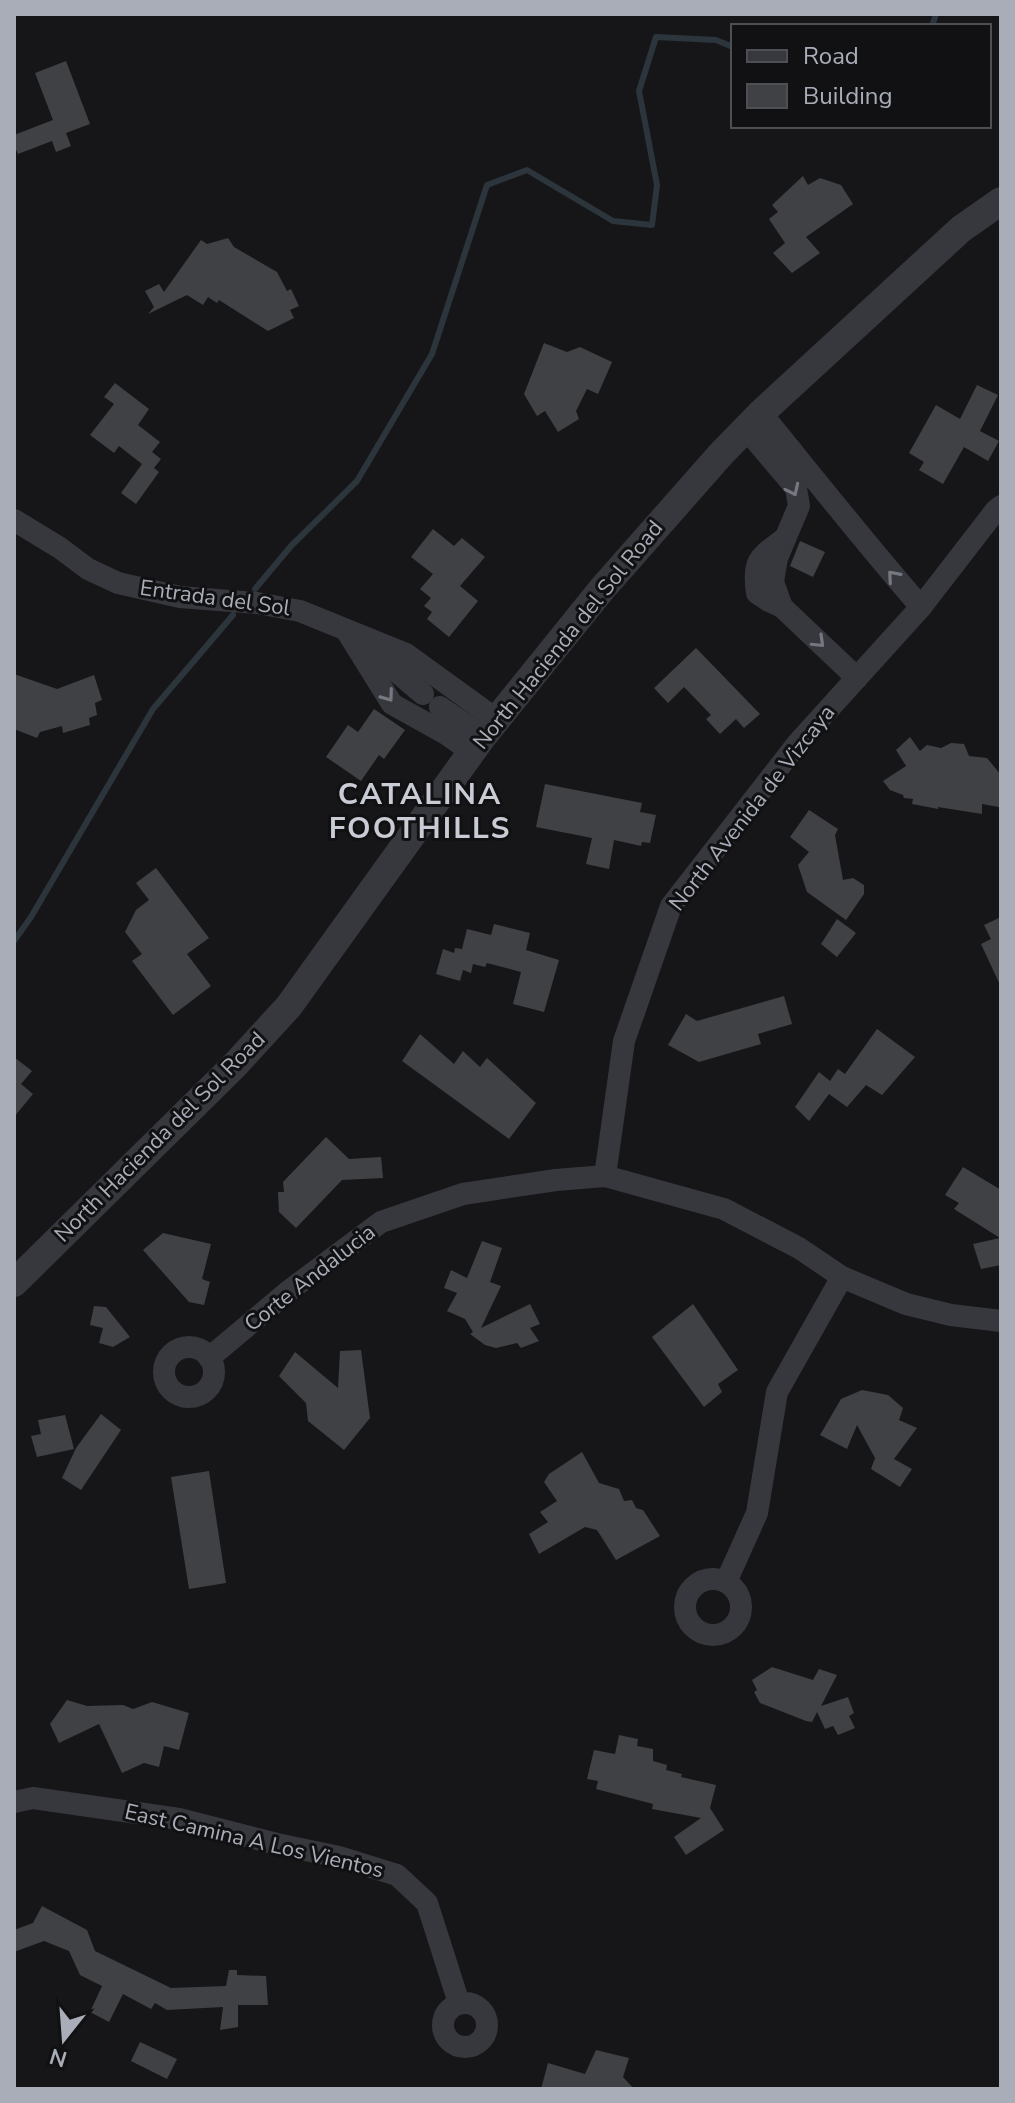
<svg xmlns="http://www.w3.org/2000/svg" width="1015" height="2103" font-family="'Nunito Sans',sans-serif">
  <rect width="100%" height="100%" fill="#161618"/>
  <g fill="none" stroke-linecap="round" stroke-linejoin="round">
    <g stroke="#2c353c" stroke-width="6">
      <path d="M 932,26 L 936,14"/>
      <path d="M 255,589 L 291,546 L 357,481 L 432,354 L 487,185 L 527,170 L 613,221 L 652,225 L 657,185 L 639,91 L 656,37 L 716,40 L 733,47"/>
      <path d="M 14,941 L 31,917 L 153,709 L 233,615"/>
    </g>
  </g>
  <g fill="#404145">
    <path d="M 66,61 L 90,124 L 66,133 L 71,146 L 56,152 L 52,141 L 18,154 L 14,145 L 14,135 L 53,120 L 35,73 Z"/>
    <path d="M 803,176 L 808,185 L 820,178 L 841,185 L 853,204 L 806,237 L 820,253 L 792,273 L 773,253 L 785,243 L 769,219 L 778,212 L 772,205 Z"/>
    <path d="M 228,238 L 234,247 L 277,272 L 287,291 L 291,289 L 299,306 L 290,310 L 294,318 L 268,331 L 219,300 L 217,303 L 208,297 L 203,305 L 187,295 L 148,314 L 154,307 L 145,291 L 159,284 L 164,292 L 201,240 L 207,244 Z"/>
    <path d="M 544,343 L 567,352 L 580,347 L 612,362 L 598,394 L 587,389 L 576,411 L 579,419 L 558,432 L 545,411 L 537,416 L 524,394 Z"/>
    <path d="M 115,383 L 149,409 L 138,425 L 160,442 L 152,452 L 161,459 L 154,468 L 159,472 L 136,504 L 121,493 L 142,464 L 119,446 L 114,453 L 90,435 L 114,404 L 104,397 Z"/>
    <path d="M 977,385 L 998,395 L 980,431 L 999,441 L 988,461 L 964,447 L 943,484 L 919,470 L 924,462 L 909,453 L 936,405 L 960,419 Z"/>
    <path d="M 433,529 L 454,546 L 462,538 L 485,557 L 460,586 L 478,601 L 449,637 L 427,619 L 432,612 L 424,606 L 431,598 L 420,589 L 433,574 L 411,557 Z"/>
    <path d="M 800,541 L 825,552 L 813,577 L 790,566 Z"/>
    <path d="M 696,648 L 760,714 L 744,728 L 736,719 L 720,734 L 706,719 L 711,715 L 684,687 L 668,703 L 654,688 Z"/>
    <path d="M 14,674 L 57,689 L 94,675 L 102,700 L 95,703 L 97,715 L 89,718 L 90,725 L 63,733 L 62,726 L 40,732 L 37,738 L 14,729 Z"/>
    <path d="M 374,709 L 405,730 L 384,759 L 379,755 L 361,781 L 326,757 L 348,725 L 358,732 Z"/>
    <path d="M 910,737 L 920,751 L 927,745 L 941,748 L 951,743 L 964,744 L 969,756 L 987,758 L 1001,775 L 1001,797 L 999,807 L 982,804 L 982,814 L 938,807 L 938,809 L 912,804 L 913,799 L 904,798 L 903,795 L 890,790 L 883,781 L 906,766 L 896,750 Z"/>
    <path d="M 545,784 L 642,803 L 640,812 L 656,815 L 650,843 L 642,842 L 641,846 L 614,840 L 609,869 L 586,864 L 592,838 L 536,827 Z"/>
    <path d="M 809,810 L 838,829 L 835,835 L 843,880 L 853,878 L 864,885 L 864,894 L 846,920 L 807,892 L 798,865 L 809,852 L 790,837 Z"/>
    <path d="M 156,868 L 209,938 L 187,954 L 211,986 L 173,1015 L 132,961 L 142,954 L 125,932 L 136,910 L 149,900 L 136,883 Z"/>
    <path d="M 1001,917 L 1001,987 L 981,944 L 991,939 L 984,925 Z"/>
    <path d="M 837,919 L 856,933 L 837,957 L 821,944 Z"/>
    <path d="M 494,924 L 530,933 L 526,950 L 559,960 L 544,1012 L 513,1004 L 521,972 L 487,963 L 485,967 L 473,964 L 471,973 L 463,970 L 460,981 L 436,974 L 443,949 L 454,953 L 455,948 L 462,949 L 467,929 L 491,935 Z"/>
    <path d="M 784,996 L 792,1024 L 758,1034 L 761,1044 L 699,1062 L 668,1045 L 686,1014 L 697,1021 Z"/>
    <path d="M 877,1029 L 915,1057 L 882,1095 L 866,1085 L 847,1107 L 829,1094 L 809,1121 L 795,1107 L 819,1072 L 830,1081 L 838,1069 L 845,1074 Z"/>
    <path d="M 420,1034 L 454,1064 L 463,1051 L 480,1067 L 487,1058 L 536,1103 L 509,1139 L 402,1061 Z"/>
    <path d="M 14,1057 L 32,1071 L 21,1084 L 33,1094 L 14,1117 Z"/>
    <path d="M 326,1137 L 349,1159 L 381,1157 L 383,1178 L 342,1180 L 296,1228 L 279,1212 L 278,1192 L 284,1192 L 283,1182 Z"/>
    <path d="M 963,1167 L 1001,1190 L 1001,1265 L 981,1269 L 973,1244 L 1000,1238 L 954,1209 L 959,1203 L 945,1195 Z"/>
    <path d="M 163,1233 L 211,1244 L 202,1279 L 210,1282 L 204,1305 L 189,1302 L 143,1250 Z"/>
    <path d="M 482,1241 L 502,1248 L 490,1282 L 501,1286 L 481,1328 L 530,1304 L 540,1324 L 530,1328 L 539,1341 L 521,1348 L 517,1343 L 496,1348 L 485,1345 L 470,1334 L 473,1332 L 465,1319 L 447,1311 L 457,1293 L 444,1288 L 451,1270 L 467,1278 Z"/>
    <path d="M 693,1304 L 738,1370 L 718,1384 L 722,1392 L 704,1407 L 652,1337 Z"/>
    <path d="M 94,1306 L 106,1307 L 130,1337 L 113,1347 L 99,1343 L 103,1328 L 90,1325 Z"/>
    <path d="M 361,1350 L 370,1418 L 344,1450 L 308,1421 L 306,1403 L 279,1376 L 295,1352 L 338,1388 L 340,1351 Z"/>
    <path d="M 862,1390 L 888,1395 L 903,1408 L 899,1420 L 917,1428 L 894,1459 L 912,1469 L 900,1487 L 871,1469 L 875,1458 L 857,1425 L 847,1449 L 820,1435 L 841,1399 Z"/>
    <path d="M 101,1414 L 121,1430 L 81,1490 L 62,1478 L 76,1448 Z"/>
    <path d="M 65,1415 L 74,1449 L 37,1457 L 31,1436 L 41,1434 L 38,1420 Z"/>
    <path d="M 582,1452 L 599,1483 L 619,1489 L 624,1501 L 632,1500 L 636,1508 L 643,1510 L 660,1536 L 616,1560 L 597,1530 L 585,1527 L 539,1554 L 529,1534 L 548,1522 L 540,1512 L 557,1501 L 544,1482 L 549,1474 Z"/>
    <path d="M 209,1471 L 226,1583 L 189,1589 L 171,1477 Z"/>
    <path d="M 772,1667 L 813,1680 L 819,1669 L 837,1675 L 821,1706 L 848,1697 L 854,1713 L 849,1716 L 855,1728 L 838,1735 L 833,1726 L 825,1729 L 817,1712 L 812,1722 L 806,1721 L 760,1703 L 754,1692 L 757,1690 L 752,1680 Z"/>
    <path d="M 67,1700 L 87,1706 L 123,1705 L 133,1709 L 152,1702 L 189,1713 L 179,1750 L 164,1746 L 159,1767 L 144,1763 L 122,1773 L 99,1724 L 59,1743 L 50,1724 Z"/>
    <path d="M 619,1735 L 638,1739 L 637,1746 L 653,1749 L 653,1761 L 667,1765 L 666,1770 L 682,1774 L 681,1777 L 716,1785 L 710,1808 L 724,1830 L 686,1855 L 674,1837 L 701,1818 L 652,1809 L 653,1804 L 596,1789 L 598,1781 L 587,1779 L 594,1750 L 615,1754 Z"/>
    <path d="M 42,1906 L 87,1930 L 95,1951 L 171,1988 L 226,1986 L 229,1970 L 237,1970 L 237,1975 L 266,1976 L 268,2005 L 238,2005 L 238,2027 L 220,2030 L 223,2007 L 167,2010 L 155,2003 L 151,2009 L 123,1994 L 109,2022 L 90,2012 L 102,1986 L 80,1975 L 69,1951 L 44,1941 L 14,1952 L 14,1930 L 33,1923 Z"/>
    <path d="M 140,2042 L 177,2059 L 167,2079 L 131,2061 Z"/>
    <path d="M 596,2050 L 629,2058 L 623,2077 L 634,2089 L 541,2089 L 548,2063 L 585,2074 Z"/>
  </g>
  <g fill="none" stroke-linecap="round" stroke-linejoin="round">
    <g stroke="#37383d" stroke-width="22">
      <path d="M 761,413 C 814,478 866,544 921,607"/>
      <path d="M 746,429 L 796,488 L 799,506 L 777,558 L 773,582 L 782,607"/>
      <path d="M 14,520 L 60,548 L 88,569 L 118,583 L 180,597 L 257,603 L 300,611 L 406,654 L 497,720"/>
      <path d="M 785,538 C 760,557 752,559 757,593 L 769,601 L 782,607 L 857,678"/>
      <path d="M 346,630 L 392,704 L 446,734 L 472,752"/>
      <path d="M 363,643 L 423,694"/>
      <path d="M 440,707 L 483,736"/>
      <path d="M 605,1176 L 624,1041 L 671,906 L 797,744 L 921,607 L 996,510 L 1001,506"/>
      <circle cx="189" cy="1372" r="25"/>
      <path d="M 209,1358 L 290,1290 L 381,1222 L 463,1194 L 556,1180 L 605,1176 L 724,1209 L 799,1248 L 842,1277 L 906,1304 L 951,1315 L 1001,1321"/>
      <circle cx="713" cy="1607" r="28"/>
      <path d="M 726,1582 L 757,1513 L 777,1392 L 842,1277"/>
      <path d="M 14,1802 L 33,1798 L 179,1819 L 277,1844 L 339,1857 L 397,1875 L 427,1903 L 459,2003"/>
      <circle cx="465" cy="2025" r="22"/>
    </g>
    <path stroke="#37383d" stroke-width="28" d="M 14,1283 L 235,1065 L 289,1006 L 481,739 L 602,589 L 721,454 L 761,413 L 961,229 L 1001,201"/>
  </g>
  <defs><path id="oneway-chevron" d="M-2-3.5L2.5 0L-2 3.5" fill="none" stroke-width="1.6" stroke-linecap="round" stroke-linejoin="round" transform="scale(2)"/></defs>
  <g stroke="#757881">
    <use href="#oneway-chevron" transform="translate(793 490) rotate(65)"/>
    <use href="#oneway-chevron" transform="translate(893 576) rotate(-131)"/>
    <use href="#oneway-chevron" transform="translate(819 642) rotate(44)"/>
    <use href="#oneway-chevron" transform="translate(388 696) rotate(54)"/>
  </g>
  <g text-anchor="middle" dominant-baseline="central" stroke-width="6" stroke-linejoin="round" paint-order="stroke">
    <g font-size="22" fill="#a8adb8" stroke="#111113">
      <text transform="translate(215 598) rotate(8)">Entrada del Sol</text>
      <text transform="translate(568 635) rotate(-51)">North Hacienda del Sol Road</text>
      <text transform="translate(752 808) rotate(-52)">North Avenida de Vizcaya</text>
      <text transform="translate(160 1137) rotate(-45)">North Hacienda del Sol Road</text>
      <text transform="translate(310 1278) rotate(-38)">Corte Andalucia</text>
      <text transform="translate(254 1841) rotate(13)">East Camina A Los Vientos</text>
    </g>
    <g font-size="30" font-weight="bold" letter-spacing="2" fill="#c9ccd4" stroke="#111113">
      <text x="420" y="794">CATALINA<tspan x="420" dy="34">FOOTHILLS</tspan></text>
    </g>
  </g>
  <rect width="1015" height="2103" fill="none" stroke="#a8adb8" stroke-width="32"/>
  <rect x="731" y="24" width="260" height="104" fill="#111113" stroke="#4d4f55" stroke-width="2"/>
  <rect x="747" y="50" width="40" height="12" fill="#37383d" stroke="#4d4f55" stroke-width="2"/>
  <text x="803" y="64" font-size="24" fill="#a8adb8">Road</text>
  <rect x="747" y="84" width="40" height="24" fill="#404145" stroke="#4d4f55" stroke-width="2"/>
  <text x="803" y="104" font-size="24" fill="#a8adb8">Building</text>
  <g transform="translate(64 2039) rotate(197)" stroke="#111113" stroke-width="6" paint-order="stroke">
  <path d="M0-6L14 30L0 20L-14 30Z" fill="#a8adb8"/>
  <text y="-12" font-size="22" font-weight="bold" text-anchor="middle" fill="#a8adb8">N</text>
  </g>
</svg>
